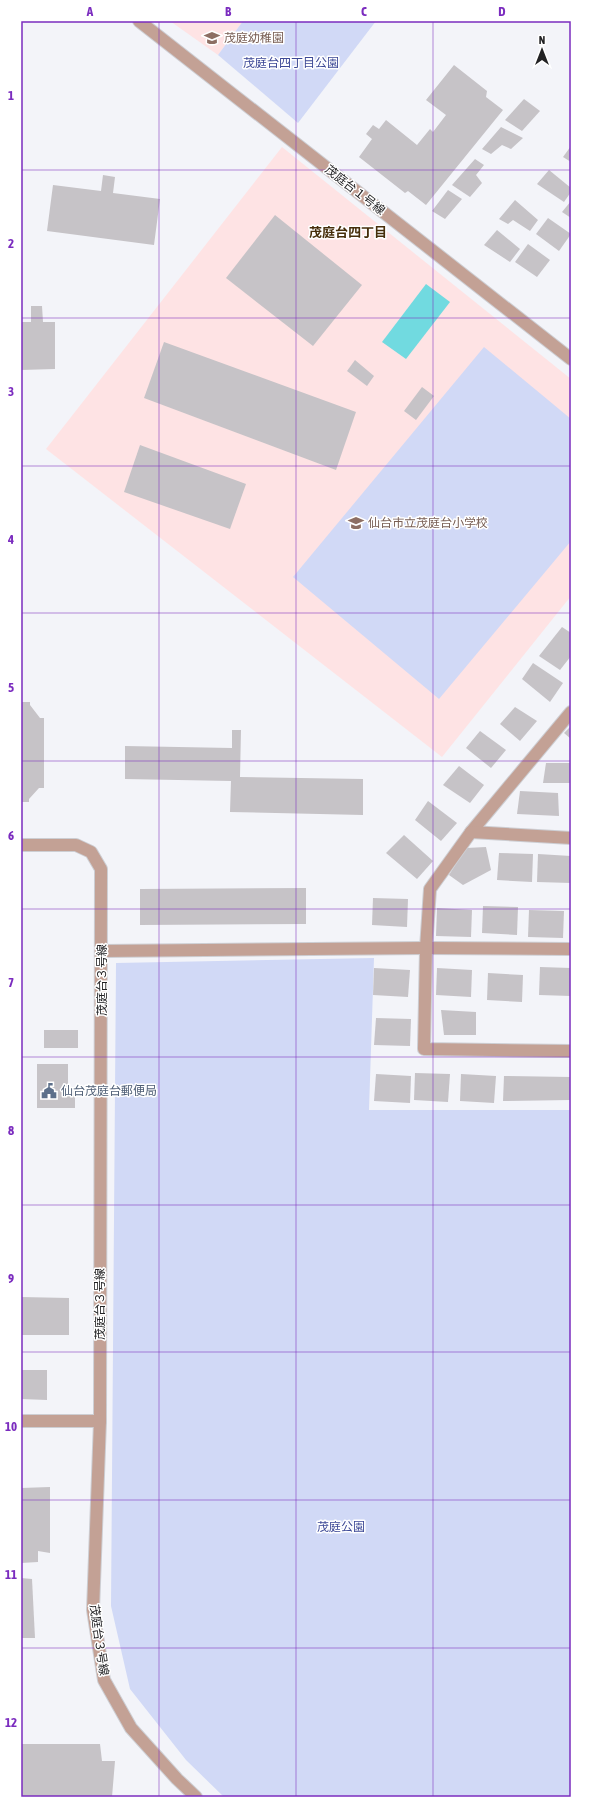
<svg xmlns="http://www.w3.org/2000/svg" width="592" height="1818" font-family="'Asap Condensed','Noto Sans JP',sans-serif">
  <rect width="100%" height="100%" fill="#f3f4f9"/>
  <g fill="#fee3e4">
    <path d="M 170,21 L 243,21 L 218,55 Z"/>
    <path d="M 282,147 L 571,379 L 571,596 L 442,757 L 46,449 Z"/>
  </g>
  <g fill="#d1d9f6">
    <path d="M 243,21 L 376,21 L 298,123 L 218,55 Z"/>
    <path d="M 484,347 L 571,419 L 571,541 L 439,699 L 293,577 Z"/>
    <path d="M 374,958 L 369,1110 L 571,1110 L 571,1797 L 224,1797 L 186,1760 L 130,1689 L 111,1606 L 116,963 Z"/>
  </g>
  <path fill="#71dae0" d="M 426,284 L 450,302 L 406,359 L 382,342 Z"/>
  <g fill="#c6c3c7">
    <path d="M 454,65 L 487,91 L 486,97 L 503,110 L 426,205 L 408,191 L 405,193 L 359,157 L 372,139 L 366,134 L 373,125 L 379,129 L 386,120 L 417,145 L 430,129 L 433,132 L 446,115 L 426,100 Z"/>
    <path d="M 524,99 L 540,111 L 522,131 L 505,120 Z"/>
    <path d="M 501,127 L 523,138 L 511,149 L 502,145 L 491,154 L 482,149 Z"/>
    <path d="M 571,146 L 571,162 L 563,157 Z"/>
    <path d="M 475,159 L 484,165 L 476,175 L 482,183 L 470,197 L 452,185 Z"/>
    <path d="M 549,170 L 571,188 L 571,192 L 564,202 L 537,184 Z"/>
    <path d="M 103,175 L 115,177 L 113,193 L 160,199 L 154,245 L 47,231 L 53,185 L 101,191 Z"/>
    <path d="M 448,190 L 462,199 L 445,219 L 432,211 Z"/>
    <path d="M 515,200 L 538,220 L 530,231 L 513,220 L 508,224 L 499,219 Z"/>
    <path d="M 571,201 L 571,218 L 562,212 Z"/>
    <path d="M 275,215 L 362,285 L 313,346 L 226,278 Z"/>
    <path d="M 548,218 L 571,234 L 559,251 L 536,234 Z"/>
    <path d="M 497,230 L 520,249 L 510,262 L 484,245 Z"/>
    <path d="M 528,244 L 550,260 L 537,277 L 515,262 Z"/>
    <path d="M 31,306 L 42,306 L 43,322 L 55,322 L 55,369 L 21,370 L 21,322 L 31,322 Z"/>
    <path d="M 164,342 L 356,412 L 336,470 L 144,398 Z"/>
    <path d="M 355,360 L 374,376 L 367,386 L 347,371 Z"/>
    <path d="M 422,387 L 434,396 L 416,420 L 404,411 Z"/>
    <path d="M 140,445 L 246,484 L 230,529 L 124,492 Z"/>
    <path d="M 562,627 L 571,633 L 571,656 L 560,670 L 539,656 Z"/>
    <path d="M 533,663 L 563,683 L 550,702 L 522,679 Z"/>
    <path d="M 21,702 L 30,702 L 30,705 L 40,718 L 44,718 L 44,788 L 39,788 L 29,799 L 29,802 L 21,802 Z"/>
    <path d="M 515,707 L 537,721 L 520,741 L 500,724 Z"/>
    <path d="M 571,726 L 571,739 L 564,733 Z"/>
    <path d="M 232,730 L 241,730 L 240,777 L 363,779 L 363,815 L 230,812 L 231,781 L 125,779 L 125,746 L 232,748 Z"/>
    <path d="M 480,731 L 506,750 L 491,768 L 466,748 Z"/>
    <path d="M 546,763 L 571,763 L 571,783 L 543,783 Z"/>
    <path d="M 459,766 L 484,785 L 470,803 L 443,785 Z"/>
    <path d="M 520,791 L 558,793 L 559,816 L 517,814 Z"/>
    <path d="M 428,801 L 457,823 L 441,841 L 415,820 Z"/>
    <path d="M 404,835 L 433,861 L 417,879 L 386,853 Z"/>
    <path d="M 486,847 L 491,870 L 463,885 L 449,875 L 466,848 Z"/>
    <path d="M 499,853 L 533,854 L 532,882 L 497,880 Z"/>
    <path d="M 538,854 L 571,856 L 571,883 L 537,882 Z"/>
    <path d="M 306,888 L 306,924 L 140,925 L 140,889 Z"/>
    <path d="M 373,898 L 408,899 L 407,927 L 372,925 Z"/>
    <path d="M 483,906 L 518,907 L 517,935 L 482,933 Z"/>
    <path d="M 437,908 L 472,910 L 471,937 L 436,936 Z"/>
    <path d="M 529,910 L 564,911 L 563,938 L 528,937 Z"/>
    <path d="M 540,967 L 571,968 L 571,996 L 539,995 Z"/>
    <path d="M 374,968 L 410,970 L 408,997 L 373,995 Z"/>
    <path d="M 437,968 L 472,970 L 471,997 L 436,995 Z"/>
    <path d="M 488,973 L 523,975 L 522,1002 L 487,1000 Z"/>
    <path d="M 441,1010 L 476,1012 L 476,1035 L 444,1035 Z"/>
    <path d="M 376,1018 L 411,1019 L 410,1046 L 374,1045 Z"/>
    <rect x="44" y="1030" width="34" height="18"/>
    <path d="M 37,1064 L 68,1064 L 68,1091 L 75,1091 L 75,1108 L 37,1108 Z"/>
    <path d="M 415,1073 L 450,1074 L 448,1102 L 414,1100 Z"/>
    <path d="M 376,1074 L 411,1076 L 410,1103 L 374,1101 Z"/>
    <path d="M 461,1074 L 496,1076 L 494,1103 L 460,1101 Z"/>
    <path d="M 504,1076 L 571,1077 L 570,1100 L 503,1101 Z"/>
    <path d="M 21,1297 L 69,1298 L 69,1335 L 21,1335 Z"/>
    <path d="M 21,1370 L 47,1370 L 47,1400 L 21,1399 Z"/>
    <path d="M 50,1487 L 50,1553 L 38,1551 L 38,1562 L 21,1563 L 21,1488 Z"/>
    <path d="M 21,1578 L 32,1579 L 35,1638 L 21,1638 Z"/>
    <path d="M 21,1744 L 100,1744 L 102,1761 L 115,1761 L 112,1797 L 21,1797 Z"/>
  </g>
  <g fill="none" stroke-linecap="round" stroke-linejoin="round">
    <defs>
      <g id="minor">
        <path d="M 139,21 L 571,359"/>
        <path d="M 571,712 L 471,832 L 430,889 L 426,948 L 424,1049 L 571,1051"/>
        <path d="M 471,832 L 571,838"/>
        <path d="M 21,845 L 76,845 L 91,852 L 101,869 L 100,1421 L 93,1610 L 104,1680 L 131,1728 L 177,1779 L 196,1797"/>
        <path d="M 102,951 L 426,948 L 571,949"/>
        <path d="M 21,1421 L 100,1421"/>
      </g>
    </defs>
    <use href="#minor" stroke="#cdced3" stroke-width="14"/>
    <use href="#minor" stroke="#c3a195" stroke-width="12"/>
  </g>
  <path fill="none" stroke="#7b2cbf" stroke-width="1" stroke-opacity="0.55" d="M 159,21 L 159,1797M 296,21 L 296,1797M 433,21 L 433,1797M 21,170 L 571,170M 21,318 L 571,318M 21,466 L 571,466M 21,613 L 571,613M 21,761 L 571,761M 21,909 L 571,909M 21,1057 L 571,1057M 21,1205 L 571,1205M 21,1352 L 571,1352M 21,1500 L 571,1500M 21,1648 L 571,1648"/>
  <defs>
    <symbol id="school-bare" viewBox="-9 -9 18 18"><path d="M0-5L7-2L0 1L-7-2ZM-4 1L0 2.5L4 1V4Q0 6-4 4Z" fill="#8d6e63" stroke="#fff" stroke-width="2.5" paint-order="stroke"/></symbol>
    <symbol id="civic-bare" viewBox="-9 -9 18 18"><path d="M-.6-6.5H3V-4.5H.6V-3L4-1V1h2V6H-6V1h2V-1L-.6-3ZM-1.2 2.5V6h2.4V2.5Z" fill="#5c6f8a" stroke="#fff" stroke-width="2.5" paint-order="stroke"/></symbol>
  </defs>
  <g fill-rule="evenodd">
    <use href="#school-bare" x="201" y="27" width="22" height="22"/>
    <use href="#school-bare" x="345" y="512" width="22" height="22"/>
    <use href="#civic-bare" x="38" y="1080" width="22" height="22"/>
  </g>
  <g text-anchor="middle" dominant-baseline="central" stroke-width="3" stroke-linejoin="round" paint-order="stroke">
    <g font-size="12" fill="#785e54" stroke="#fff" text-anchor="start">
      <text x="224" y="38">茂庭幼稚園</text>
      <text x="368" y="523">仙台市立茂庭台小学校</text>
    </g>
    <g font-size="12" fill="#3c4896" stroke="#fff">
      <text x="291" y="63">茂庭台四丁目公園</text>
      <text x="341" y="1527">茂庭公園</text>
    </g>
    <g font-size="12" fill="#222224" stroke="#fff">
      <text transform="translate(355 190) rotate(38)">茂庭台１号線</text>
      <text transform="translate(102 980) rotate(-90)">茂庭台３号線</text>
      <text transform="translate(100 1304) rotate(-90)">茂庭台３号線</text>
      <text transform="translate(99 1640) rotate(82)">茂庭台３号線</text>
    </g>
    <g font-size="12" fill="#4e5e75" stroke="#fff" text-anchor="start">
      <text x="61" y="1091">仙台茂庭台郵便局</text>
    </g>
    <g font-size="13" font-weight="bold" fill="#462e0a" stroke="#fff">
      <text x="348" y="232">茂庭台四丁目</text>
    </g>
  </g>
  <rect width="592" height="1818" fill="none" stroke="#ffffff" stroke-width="44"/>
  <g transform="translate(542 50)" stroke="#ffffff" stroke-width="3" paint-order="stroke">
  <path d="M0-3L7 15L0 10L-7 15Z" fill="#222224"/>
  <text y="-6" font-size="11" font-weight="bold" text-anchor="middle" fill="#222224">N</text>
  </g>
  <rect x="22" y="22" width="548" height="1774" fill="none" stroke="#7b2cbf" stroke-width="1.5"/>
  <g font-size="13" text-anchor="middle" font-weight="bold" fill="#7b2cbf">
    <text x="90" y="16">A</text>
    <text x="228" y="16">B</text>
    <text x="364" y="16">C</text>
    <text x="502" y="16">D</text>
    <text x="11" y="100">1</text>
    <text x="11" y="248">2</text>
    <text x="11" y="396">3</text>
    <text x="11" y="544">4</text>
    <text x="11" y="692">5</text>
    <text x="11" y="840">6</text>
    <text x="11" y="987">7</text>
    <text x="11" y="1135">8</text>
    <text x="11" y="1283">9</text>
    <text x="11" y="1431">10</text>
    <text x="11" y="1579">11</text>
    <text x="11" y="1727">12</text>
  </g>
</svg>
